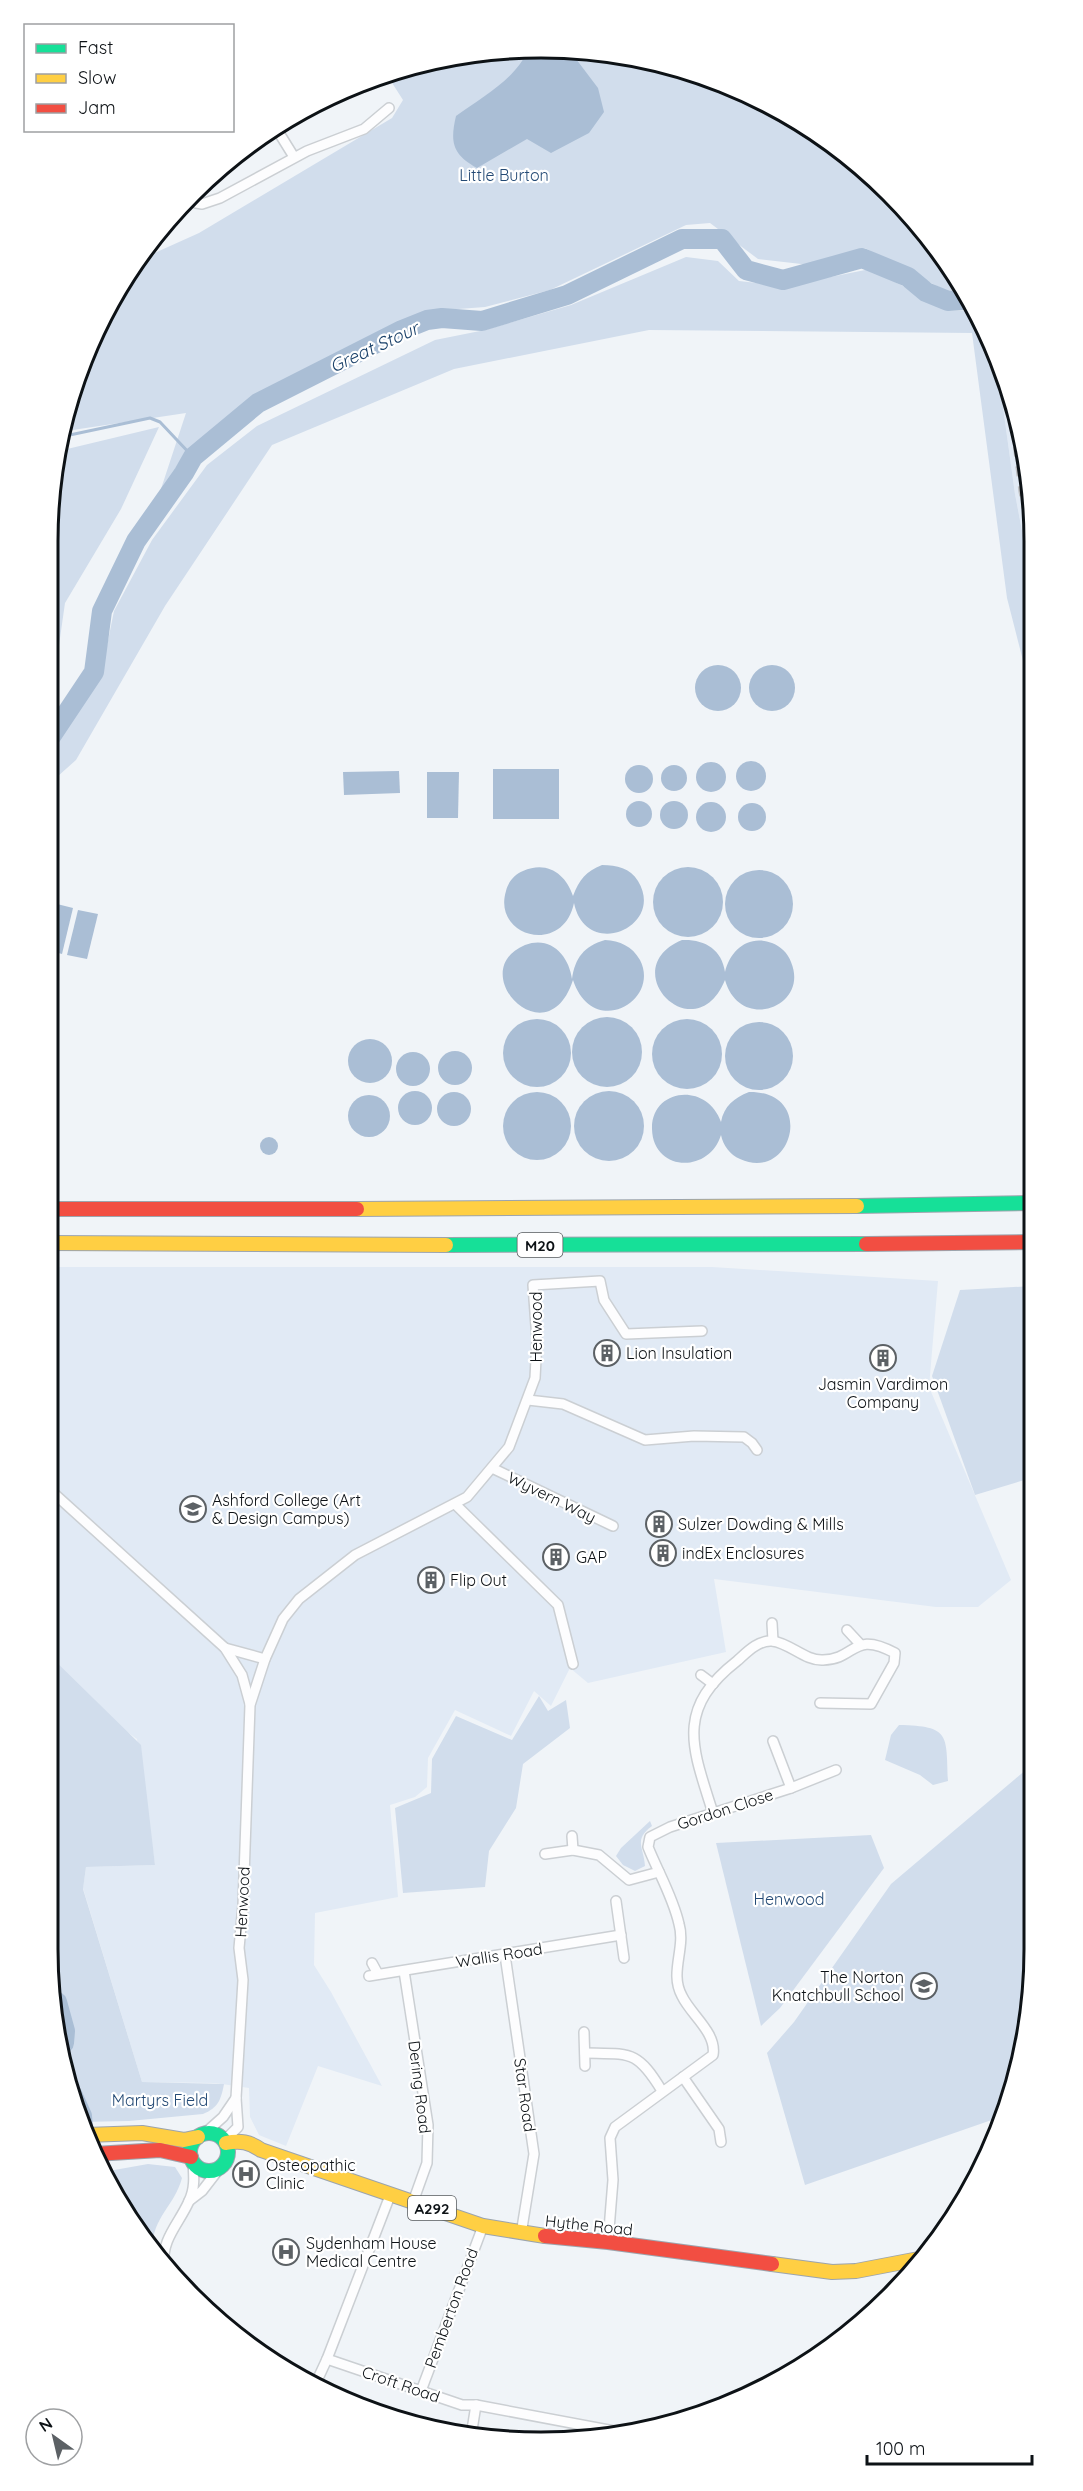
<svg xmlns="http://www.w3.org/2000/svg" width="1083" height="2491" font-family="Quicksand,sans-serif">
  <rect width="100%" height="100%" fill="#f0f4f8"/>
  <g fill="#e1eaf5">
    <path d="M 995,349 L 1028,466 L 1031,486 L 1031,578 L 1015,494 Z"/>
    <path d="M 48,1267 L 712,1267 L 938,1281 L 929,1387 L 1011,1580 L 978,1607 L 936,1607 L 714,1579 L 726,1652 L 588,1683 L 570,1668 L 551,1706 L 534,1691 L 511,1736 L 455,1710 L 428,1758 L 427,1787 L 415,1797 L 390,1805 L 398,1897 L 315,1913 L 314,1965 L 331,1992 L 382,2086 L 318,2066 L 286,2146 L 259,2135 L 250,2117 L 249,2088 L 215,2083 L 142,2082 L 83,1888 L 86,1867 L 155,1865 L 137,1739 L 48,1675 Z"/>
  </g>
  <g fill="#d1ddec">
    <path d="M 510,49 L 606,52 L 700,74 L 816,131 L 933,241 L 963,293 L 952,294 L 865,248 L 810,265 L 758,259 L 710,223 L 686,225 L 550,290 L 485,307 L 432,311 L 385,333 L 249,401 L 196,448 L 156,504 L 186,413 L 66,431 L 74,383 L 114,294 L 139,260 L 199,233 L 392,118 L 403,100 L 387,75 L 414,65 Z"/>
    <path d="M 686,257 L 718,261 L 739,281 L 786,286 L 870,269 L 951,311 L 973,311 L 995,349 L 1015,494 L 1031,578 L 1031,692 L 1007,598 L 972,333 L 649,330 L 454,369 L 272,445 L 165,606 L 76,760 L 48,785 L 48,749 L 101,675 L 114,611 L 152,540 L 207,465 L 257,426 L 435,340 L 485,330 L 571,305 Z"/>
    <path d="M 159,427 L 121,509 L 65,603 L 58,652 L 48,666 L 48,541 L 63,450 Z"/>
    <path d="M 1033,1286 L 1034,1477 L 975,1495 L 932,1376 L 960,1290 Z"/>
    <path d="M 48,1654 L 141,1745 L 155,1865 L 86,1867 L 83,1889 L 142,2082 L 224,2084 C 221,2100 218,2108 203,2114 L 129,2121 L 80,2122 L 74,2108 L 48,1949 Z"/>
    <path d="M 539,1696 L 548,1711 L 566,1700 L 570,1728 L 523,1764 L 516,1808 L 489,1851 L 485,1887 L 403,1893 L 395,1808 L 431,1793 L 432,1759 L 456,1716 L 512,1740 Z"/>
    <path d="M 899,1725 C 951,1726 946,1735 948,1781 L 933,1785 L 920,1775 L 885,1760 L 891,1735 Z"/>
    <path d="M 1034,1763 L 1035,1949 L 1009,2108 L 1006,2115 L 805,2185 L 767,2053 L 794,2022 L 891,1884 Z"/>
    <path d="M 650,1821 L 652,1826 C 633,1840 644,1847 645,1866 L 635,1871 L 623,1865 L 616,1856 L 621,1848 Z"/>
    <path d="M 871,1835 L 884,1868 L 780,2008 L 761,2026 L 716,1843 Z"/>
    <path d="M 148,2164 L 175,2167 L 182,2178 C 174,2207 153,2216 152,2249 L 114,2196 L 103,2172 Z"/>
  </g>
  <g fill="#aabed5">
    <path d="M 528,50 L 570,51 L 598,88 L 604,112 L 589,133 L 551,153 L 527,139 L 477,168 C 452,154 450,142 456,116 C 482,97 515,80 528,50 Z"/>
    <circle cx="718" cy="688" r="23"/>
    <circle cx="772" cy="688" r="23"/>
    <circle cx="751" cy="776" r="15"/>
    <circle cx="711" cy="777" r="15"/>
    <circle cx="674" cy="778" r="13"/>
    <circle cx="639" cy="779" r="14"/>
    <rect x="493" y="769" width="66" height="50"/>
    <path d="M 399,771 L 400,793 L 344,795 L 343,772 Z"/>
    <path d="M 427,772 L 459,772 L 458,818 L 427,818 Z"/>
    <circle cx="639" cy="814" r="13"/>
    <circle cx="674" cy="815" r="14"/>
    <circle cx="711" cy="817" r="15"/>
    <circle cx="752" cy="817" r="14"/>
    <path d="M 602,865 C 617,865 630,868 638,881 C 666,927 586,961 574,903 C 563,956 492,937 506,891 C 508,882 515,874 523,871 C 547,860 566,874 573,896 C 579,880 586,871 602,865 Z"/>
    <circle cx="688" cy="902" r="35"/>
    <circle cx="759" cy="904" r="34"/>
    <path d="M 53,903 L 73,908 L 62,954 L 48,950 L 48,926 Z"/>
    <path d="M 78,910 L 98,914 L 87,959 L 67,955 Z"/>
    <path d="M 605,940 C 620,941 632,946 640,960 C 661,1001 593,1040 573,980 C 547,1060 463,971 525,945 C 551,935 569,956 572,979 C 575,958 584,946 605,940 Z"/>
    <path d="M 682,940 C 704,939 722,949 725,972 C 730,951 748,934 772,943 C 780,946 788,953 791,962 C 810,1007 740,1033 725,980 C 695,1053 613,969 682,940 Z"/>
    <circle cx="607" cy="1052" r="35"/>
    <circle cx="537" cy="1053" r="34"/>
    <circle cx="687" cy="1054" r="35"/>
    <circle cx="759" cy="1056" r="34"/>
    <circle cx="370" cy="1061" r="22"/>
    <circle cx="455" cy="1068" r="17"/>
    <circle cx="413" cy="1069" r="17"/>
    <circle cx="415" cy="1108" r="17"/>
    <circle cx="609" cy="1126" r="35"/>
    <circle cx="537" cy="1126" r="34"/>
    <circle cx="454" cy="1109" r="17"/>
    <path d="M 749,1092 C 817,1091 792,1183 740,1159 C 730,1155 723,1145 721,1135 C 709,1174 653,1172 652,1129 C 651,1089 706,1081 721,1122 C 724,1106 734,1098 749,1092 Z"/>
    <circle cx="369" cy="1116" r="21"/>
    <circle cx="269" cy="1146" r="9"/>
  </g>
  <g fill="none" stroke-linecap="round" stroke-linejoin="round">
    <path stroke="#aabed5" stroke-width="3" d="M 65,436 L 150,418 L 160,422 L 193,457"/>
    <g stroke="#aabed5" stroke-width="20">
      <path d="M 48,741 L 94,672 L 102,611 L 136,541 L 184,473 L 193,457 L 258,403 L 402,330 L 427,320 L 442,318 L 482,321 L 567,295 L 682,239 L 722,239 L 746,270 L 783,280 L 862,258 L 908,277 L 926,292 L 948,301 L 967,300"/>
      <path d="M 57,2002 L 65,2031 L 64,2043"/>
      <path d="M 72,2094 L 82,2116 L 83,2128"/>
    </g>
    <defs>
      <g id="street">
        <path d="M 276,128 L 294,157"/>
        <path d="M 191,197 L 196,203 L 202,204 L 220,198 L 307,151 L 364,129 L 389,108"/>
        <path d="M 528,1400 L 563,1404 L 645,1440 L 694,1436 L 744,1437 L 752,1443 L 757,1450"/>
        <path d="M 492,1468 L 613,1526"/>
        <path d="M 48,1488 L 225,1648 L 242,1675 L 250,1704"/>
        <path d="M 455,1504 L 558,1605 L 573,1664"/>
        <path d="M 772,1623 L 773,1641"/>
        <path d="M 847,1630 L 860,1644"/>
        <path d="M 225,1648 L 265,1659"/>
        <path d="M 701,1675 L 713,1684"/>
        <path d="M 773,1741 L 791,1788"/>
        <path d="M 713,1813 C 693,1749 674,1710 737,1661 C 746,1653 758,1640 772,1641 C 790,1643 805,1661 823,1660 C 857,1659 852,1630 895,1653 L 894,1663 L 871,1704 L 820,1703"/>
        <path d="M 572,1836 L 573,1850"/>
        <path d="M 545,1854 L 573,1850 L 599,1855 L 629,1880 L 659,1872"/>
        <path d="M 616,1901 L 624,1958"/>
        <path d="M 505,1955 L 534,2154 L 521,2234"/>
        <path d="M 372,1963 L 378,1974"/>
        <path d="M 404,1971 L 428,2125 L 427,2163 L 413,2202"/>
        <path d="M 369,1976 L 621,1935"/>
        <path d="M 584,2032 L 585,2066"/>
        <path d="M 585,2053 C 631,2054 637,2050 662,2091"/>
        <path d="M 683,2077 L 719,2129 L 721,2142"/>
        <path d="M 204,2134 L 223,2117 L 236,2098"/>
        <path d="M 224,2141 L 238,2127 L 236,2098 L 243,1980 L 239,1948 L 243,1905 L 250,1705 L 265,1659 L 283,1619 L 299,1599 L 355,1555 L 467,1497 L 509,1447 L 535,1378 L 537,1340 L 533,1285 L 600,1281 L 604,1300 L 626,1334 L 702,1331"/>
        <path d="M 189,2201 L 202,2191 L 219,2169"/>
        <path d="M 608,2242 L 613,2180 L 610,2138 L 615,2127 L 713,2055 C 717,2033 691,2015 682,1996 C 669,1973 686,1948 679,1924 C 673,1897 658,1872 648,1847 L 650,1837 L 670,1827 L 791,1788 L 836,1770"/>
        <path d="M 164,2266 C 161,2239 179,2224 189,2201 C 195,2189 194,2176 193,2163"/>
        <path d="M 327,2359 L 462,2405 L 476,2405 L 630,2434"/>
        <path d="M 315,2385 L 327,2359 L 391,2193"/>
        <path d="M 421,2391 L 483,2226"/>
        <path d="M 471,2436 L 476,2405"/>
      </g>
      <g id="fast">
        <path d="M 857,1206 L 1033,1203"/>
        <path d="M 446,1245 L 866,1244"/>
        <circle cx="209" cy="2152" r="19"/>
      </g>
      <g id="slow">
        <path d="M 357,1209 L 857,1206"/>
        <path d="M 48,1243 L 446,1245"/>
        <path d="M 86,2135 L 142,2133 L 184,2140 L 198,2137"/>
        <path d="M 226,2143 C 240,2140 250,2142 261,2150 L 483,2226 L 545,2236"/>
        <path d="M 772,2264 L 832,2272 L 856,2271 L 924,2258"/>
      </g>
      <g id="jam">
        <path d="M 48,1209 L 357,1209"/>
        <path d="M 866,1244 L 1033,1242"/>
        <path d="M 95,2154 L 160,2150 L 191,2157"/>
        <path d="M 545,2236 L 608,2242 L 772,2264"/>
      </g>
    </defs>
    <use href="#street" stroke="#cbcfd3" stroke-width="12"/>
    <use href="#fast" stroke="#9ca4ad" stroke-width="16"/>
    <use href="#slow" stroke="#9ca4ad" stroke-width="16"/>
    <use href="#jam" stroke="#9ca4ad" stroke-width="16"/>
    <use href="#street" stroke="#fdfdfe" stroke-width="9"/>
    <use href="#fast" stroke="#16e098" stroke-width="14"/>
    <use href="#slow" stroke="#ffcf43" stroke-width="14"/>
    <use href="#jam" stroke="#f24e42" stroke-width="14"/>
    <path stroke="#bfc0c2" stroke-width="3" stroke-dasharray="10 10" stroke-linecap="butt" d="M 1007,387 L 1020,492 L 1031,549"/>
  </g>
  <defs>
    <symbol id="building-ring" viewBox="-11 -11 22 22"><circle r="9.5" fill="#fff" stroke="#5c6165" stroke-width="1.5"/><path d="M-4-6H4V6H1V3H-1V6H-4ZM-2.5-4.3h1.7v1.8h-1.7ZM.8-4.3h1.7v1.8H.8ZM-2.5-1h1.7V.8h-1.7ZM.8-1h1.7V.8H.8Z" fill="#5c6165"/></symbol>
    <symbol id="university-ring" viewBox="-11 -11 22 22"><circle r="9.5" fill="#fff" stroke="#5c6165" stroke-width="1.5"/><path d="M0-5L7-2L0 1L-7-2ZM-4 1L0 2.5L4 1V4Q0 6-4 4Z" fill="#5c6165"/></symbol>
    <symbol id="school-ring" viewBox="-11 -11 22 22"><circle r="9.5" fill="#fff" stroke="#5c6165" stroke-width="1.5"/><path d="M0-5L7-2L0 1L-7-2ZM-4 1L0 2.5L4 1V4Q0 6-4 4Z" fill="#5c6165"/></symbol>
    <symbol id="hospital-ring" viewBox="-11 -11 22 22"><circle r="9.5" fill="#fff" stroke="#5c6165" stroke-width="1.5"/><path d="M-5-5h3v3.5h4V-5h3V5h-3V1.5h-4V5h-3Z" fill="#5c6165"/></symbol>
  </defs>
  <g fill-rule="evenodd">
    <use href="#building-ring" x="592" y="1338" width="30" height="30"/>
    <use href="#building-ring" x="868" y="1343" width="30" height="30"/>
    <use href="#university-ring" x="178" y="1494" width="30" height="30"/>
    <use href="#building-ring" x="644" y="1509" width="30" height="30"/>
    <use href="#building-ring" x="648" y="1538" width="30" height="30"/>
    <use href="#building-ring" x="541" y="1542" width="30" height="30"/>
    <use href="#building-ring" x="416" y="1565" width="30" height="30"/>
    <use href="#school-ring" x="909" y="1971" width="30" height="30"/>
    <use href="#hospital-ring" x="231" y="2159" width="30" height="30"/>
    <use href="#hospital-ring" x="271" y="2237" width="30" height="30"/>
  </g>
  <g text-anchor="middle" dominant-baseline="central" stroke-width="4.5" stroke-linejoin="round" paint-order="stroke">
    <g fill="#fff" stroke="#56595c" stroke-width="1.5">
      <rect x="517.5" y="1233" width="45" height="24" rx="4.5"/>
      <rect x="408" y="2196" width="48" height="24" rx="4.5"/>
    </g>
    <g font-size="15" font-weight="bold" fill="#0d1216">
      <text x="540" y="1245">M20</text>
      <text x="432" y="2208">A292</text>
    </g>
    <g font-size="16" fill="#244a75" stroke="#fff">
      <text x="504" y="175">Little Burton</text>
      <text x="789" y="1899">Henwood</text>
      <text x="160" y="2100">Martyrs Field</text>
    </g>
    <g font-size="16" fill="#0d1216" stroke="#fff">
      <text transform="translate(536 1327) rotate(-90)">Henwood</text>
      <text transform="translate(552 1497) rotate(26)">Wyvern Way</text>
      <text transform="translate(725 1809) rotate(-18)">Gordon Close</text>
      <text transform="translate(242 1902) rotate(-87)">Henwood</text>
      <text transform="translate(499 1955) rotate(-9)">Wallis Road</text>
      <text transform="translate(420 2087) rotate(83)">Dering Road</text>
      <text transform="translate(525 2095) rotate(82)">Star Road</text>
      <text transform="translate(589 2225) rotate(6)">Hythe Road</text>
      <text transform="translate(451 2308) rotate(-70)">Pemberton Road</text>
      <text transform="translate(401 2384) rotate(19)">Croft Road</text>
    </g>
    <g font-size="16" fill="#0d1216" stroke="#fff" text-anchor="start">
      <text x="626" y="1353">Lion Insulation</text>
      <text x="883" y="1384" text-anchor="middle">Jasmin Vardimon<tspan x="883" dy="18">Company</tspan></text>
      <text x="212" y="1500">Ashford College (Art<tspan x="212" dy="18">&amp; Design Campus)</tspan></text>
      <text x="678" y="1524">Sulzer Dowding &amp; Mills</text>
      <text x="682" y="1553">indEx Enclosures</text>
      <text x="576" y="1557">GAP</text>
      <text x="450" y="1580">Flip Out</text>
      <text x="904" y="1977" text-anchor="end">The Norton<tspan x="904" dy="18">Knatchbull School</tspan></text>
      <text x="266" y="2165">Osteopathic<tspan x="266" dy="18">Clinic</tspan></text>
      <text x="306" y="2243">Sydenham House<tspan x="306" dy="18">Medical Centre</tspan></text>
    </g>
    <g font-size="18" font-style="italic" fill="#194069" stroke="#fff">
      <text transform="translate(374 347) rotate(-25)">Great Stour</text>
    </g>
  </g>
  <path d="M0 0H1083V2491H0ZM541 58H541A483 483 0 0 1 1024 541V1949A483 483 0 0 1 541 2432H541A483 483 0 0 1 58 1949V541A483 483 0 0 1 541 58Z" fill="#fff" fill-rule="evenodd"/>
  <path fill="none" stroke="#0d1216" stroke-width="3" d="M541 58H541A483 483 0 0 1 1024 541V1949A483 483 0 0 1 541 2432H541A483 483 0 0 1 58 1949V541A483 483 0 0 1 541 58Z"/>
  <rect x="24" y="24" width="210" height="108" fill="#ffffff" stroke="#9ea0a2" stroke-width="1.5"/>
  <rect x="36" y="44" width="30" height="9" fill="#16e098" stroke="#9ea0a2" stroke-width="1.5"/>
  <text x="78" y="54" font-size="18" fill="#0d1216">Fast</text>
  <rect x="36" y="74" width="30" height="9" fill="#ffcf43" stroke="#9ea0a2" stroke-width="1.5"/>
  <text x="78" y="84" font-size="18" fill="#0d1216">Slow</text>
  <rect x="36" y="104" width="30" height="9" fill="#f24e42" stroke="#9ea0a2" stroke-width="1.5"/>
  <text x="78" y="114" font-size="18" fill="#0d1216">Jam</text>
  <g transform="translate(54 2437) rotate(326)"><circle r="28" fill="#ffffff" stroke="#9ea0a2" stroke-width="1.5"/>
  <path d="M0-4.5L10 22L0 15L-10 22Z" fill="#5c6165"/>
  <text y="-9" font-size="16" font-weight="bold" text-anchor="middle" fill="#0d1216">N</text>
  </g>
  <path d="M867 2455v9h165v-9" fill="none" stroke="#0d1216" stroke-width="3"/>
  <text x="876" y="2455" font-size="18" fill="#0d1216" stroke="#ffffff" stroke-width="4.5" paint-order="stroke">100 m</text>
</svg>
